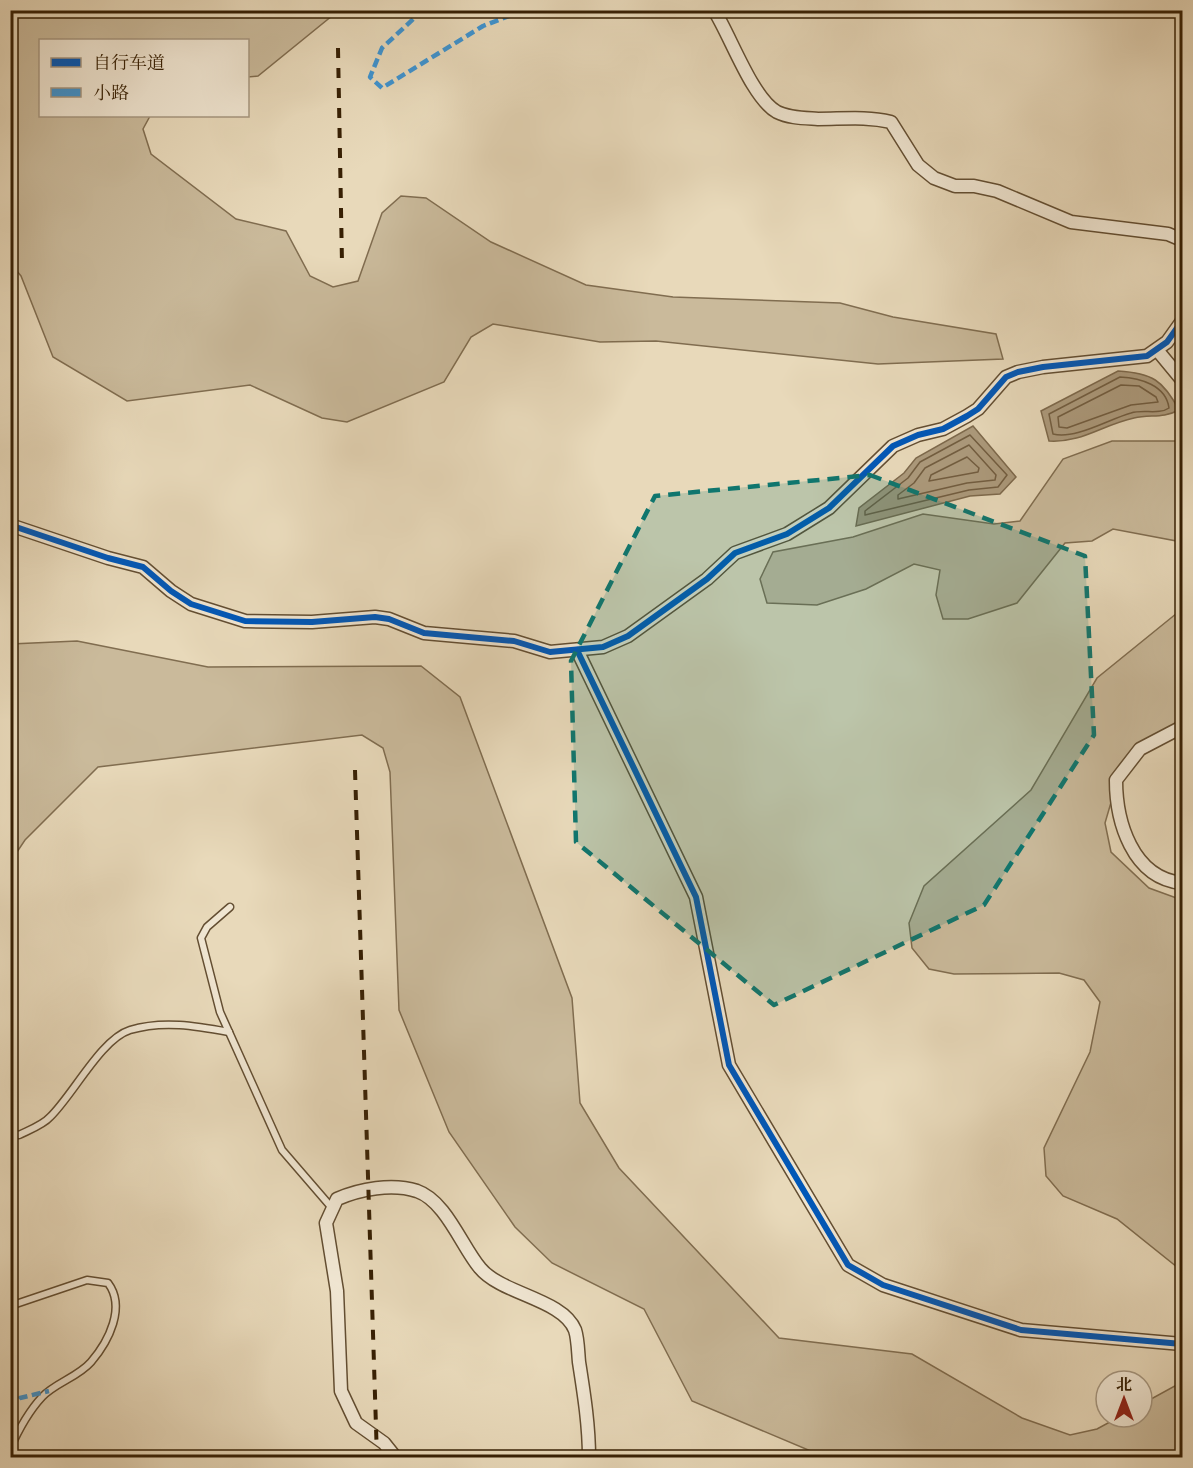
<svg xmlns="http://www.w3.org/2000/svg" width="1193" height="1468" font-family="'EB Garamond','Noto Serif SC',serif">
  <rect width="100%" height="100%" fill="#e8d9ba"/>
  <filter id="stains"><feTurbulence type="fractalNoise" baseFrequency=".00333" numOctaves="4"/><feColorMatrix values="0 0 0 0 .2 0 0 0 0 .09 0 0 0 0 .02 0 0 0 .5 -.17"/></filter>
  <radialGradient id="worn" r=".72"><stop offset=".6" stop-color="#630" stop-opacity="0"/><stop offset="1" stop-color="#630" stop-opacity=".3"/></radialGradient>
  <g fill="#caba9b" stroke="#806d50" stroke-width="1.5">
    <path d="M 10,11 L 338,11 L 258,76 L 248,77 L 248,40 L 40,40 L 40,116 L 150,116 L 143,129 L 151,154 L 236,219 L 286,231 L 310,276 L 333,287 L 358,281 L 382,213 L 401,196 L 426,198 L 491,242 L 586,285 L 673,297 L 840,303 L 893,317 L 996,334 L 1003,359 L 878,364 L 656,341 L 600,342 L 493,324 L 471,337 L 444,382 L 347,422 L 322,418 L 250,385 L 127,401 L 53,357 L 21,276 L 11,264 Z"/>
    <path d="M 1112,441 L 1182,441 L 1182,542 L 1113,529 L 1092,541 L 1065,543 L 1017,603 L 968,619 L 943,619 L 936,595 L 940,570 L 914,564 L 866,589 L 817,605 L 767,603 L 760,579 L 773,552 L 853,537 L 923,514 L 994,524 L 1020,521 L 1063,459 Z"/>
    <path d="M 1182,609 L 1182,723 L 1119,775 L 1105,823 L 1111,852 L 1149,888 L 1182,900 L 1182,1271 L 1117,1219 L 1063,1196 L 1046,1176 L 1044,1148 L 1090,1052 L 1100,1002 L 1084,980 L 1059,973 L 954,974 L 929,969 L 912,948 L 909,923 L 924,886 L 1031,790 L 1097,678 Z"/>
    <path d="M 77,641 L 208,667 L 421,666 L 460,697 L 572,998 L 580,1103 L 619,1168 L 779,1338 L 912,1354 L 1022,1418 L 1070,1435 L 1097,1429 L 1119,1417 L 1142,1417 L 1142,1404 L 1182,1382 L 1182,1457 L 851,1457 L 813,1452 L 692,1401 L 644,1309 L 552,1263 L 515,1227 L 449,1132 L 399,1010 L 390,772 L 383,748 L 362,735 L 98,767 L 25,840 L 11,861 L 11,644 Z"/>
  </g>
  <g fill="#ac9a7c" stroke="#7d694c" stroke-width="1.5">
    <path d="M 1118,371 C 1152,373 1163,380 1179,410 C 1162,419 1151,414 1134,418 C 1102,425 1082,443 1049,441 L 1041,411 Z"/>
    <path d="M 973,426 L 1016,477 L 1000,494 L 970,496 L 856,526 L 859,508 L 904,473 L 916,458 Z"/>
  </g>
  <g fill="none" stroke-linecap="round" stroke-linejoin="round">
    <g stroke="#725d40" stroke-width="1.5">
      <path d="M 1120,377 C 1140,378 1166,385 1169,408 C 1159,415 1143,409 1131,413 C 1109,419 1075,440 1053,434 L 1049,414 Z"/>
      <path d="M 1121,385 L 1139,386 L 1156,397 L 1158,402 L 1131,405 L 1067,428 L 1059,427 L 1058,417 Z"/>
      <path d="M 970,435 L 1007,475 L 998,487 L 969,490 L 865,515 L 865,511 L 908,478 L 920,462 Z"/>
      <path d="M 969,445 L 996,475 L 995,480 L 967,483 L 898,499 L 898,495 L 914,483 L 925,468 Z"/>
      <path d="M 967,457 L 979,468 L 978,472 L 929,481 L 931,475 Z"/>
    </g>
    <defs>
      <g id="lane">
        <path d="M 230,907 L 207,927 L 201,938 L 220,1012 L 282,1150 L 332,1208"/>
        <path d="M 10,1132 L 19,1135 C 29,1130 43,1125 50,1117 C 73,1095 101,1039 130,1030 C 163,1020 196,1026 229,1032"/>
        <path d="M 10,1306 L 87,1280 L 108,1283 C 126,1307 109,1341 91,1362 C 78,1377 55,1383 42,1397 C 29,1411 18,1431 10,1449"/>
      </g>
      <g id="street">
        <path d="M 714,10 C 731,37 752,98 777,112 C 789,118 804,118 818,119 C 843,119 866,116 891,122 L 918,165 L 934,178 L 955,186 L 974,186 L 997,191 L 1071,222 L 1168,234 L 1182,240"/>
        <path d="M 1158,351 L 1182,380"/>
        <path d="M 10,525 L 108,558 L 143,567 L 171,591 L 191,604 L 245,621 L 312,622 L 375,617 L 389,619 L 424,633 L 514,641 L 550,652 L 603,647 L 628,636 L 707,579 L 735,553 L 787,534 L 829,508 L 893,446 L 918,435 L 943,429 L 967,416 L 978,409 L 1006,377 L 1018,372 L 1043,367 L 1147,356 L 1167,342 L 1182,321"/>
        <path d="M 577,650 L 696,897 L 729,1065 L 848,1265 L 883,1285 L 1021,1330 L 1182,1344"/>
        <path d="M 1182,727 L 1140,749 L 1116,780 C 1116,821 1132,878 1182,883"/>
        <path d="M 396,1458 L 384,1443 L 356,1423 L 341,1391 L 337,1291 L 326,1223 L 337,1199 C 360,1189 392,1183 417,1191 C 446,1201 462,1247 480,1268 C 501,1294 563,1299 575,1330 C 578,1339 578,1352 579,1362 C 584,1394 589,1425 589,1458"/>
      </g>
    </defs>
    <use href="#lane" stroke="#634e32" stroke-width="9"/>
    <use href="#street" stroke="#634e32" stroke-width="15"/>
    <use href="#lane" stroke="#f0e6d2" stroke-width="6"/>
    <use href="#street" stroke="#f0e6d2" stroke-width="12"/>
    <g stroke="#372004" stroke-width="4" stroke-dasharray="10 10" stroke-linecap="butt">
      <path d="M 338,48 L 342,263"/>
      <path d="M 355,770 L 377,1458"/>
    </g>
    <g stroke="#3e94d1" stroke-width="4.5" stroke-dasharray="9 4.5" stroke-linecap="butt">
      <path d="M 423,10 L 382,48 L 370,77 L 382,88 L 483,26 L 524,10"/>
      <path d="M 10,1409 L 20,1398 L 49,1391"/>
    </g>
    <defs>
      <g id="cycleway">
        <path d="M 10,525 L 108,558 L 143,567 L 171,591 L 191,604 L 245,621 L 312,622 L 375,617 L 389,619 L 424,633 L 514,641 L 550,652 L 603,647 L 628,636 L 707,579 L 735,553 L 787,534 L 829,508 L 893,446 L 918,435 L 943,429 L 967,416 L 978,409 L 1006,377 L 1018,372 L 1043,367 L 1147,356 L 1167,342 L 1182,321"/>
        <path d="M 577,650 L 696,897 L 729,1065 L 848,1265 L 883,1285 L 1021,1330 L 1182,1344"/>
      </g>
    </defs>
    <use href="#cycleway" stroke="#f0e6d2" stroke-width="10"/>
    <use href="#cycleway" stroke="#0057b8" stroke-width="6"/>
  </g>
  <path fill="#0f766e" fill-opacity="0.2" stroke="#0f766e" stroke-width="4.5" stroke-dasharray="12 8" stroke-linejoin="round" d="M 870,475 L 1085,556 L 1094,735 L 984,905 L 774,1005 L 576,842 L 571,661 L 655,496 Z"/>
  <rect width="1193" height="1468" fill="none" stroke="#e8d9ba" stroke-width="36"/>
  <rect x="12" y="12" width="1169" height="1444" fill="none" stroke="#372004" stroke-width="3"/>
  <rect x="18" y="18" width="1157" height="1432" fill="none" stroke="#372004" stroke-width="1.5"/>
  <rect x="39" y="39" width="210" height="78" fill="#f0e6d2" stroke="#a69780" stroke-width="1.5"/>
  <rect x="51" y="58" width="30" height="9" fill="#0057b8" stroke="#a69780" stroke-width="1.5"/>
  <text x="93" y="69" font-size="18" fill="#372004">自行车道</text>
  <rect x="51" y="88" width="30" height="9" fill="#3e94d1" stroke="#a69780" stroke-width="1.5"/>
  <text x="93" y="99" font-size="18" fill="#372004">小路</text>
  <g transform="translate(1124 1399)"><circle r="28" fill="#f0e6d2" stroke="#a69780" stroke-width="1.5"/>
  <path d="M0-4.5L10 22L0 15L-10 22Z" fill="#8f2418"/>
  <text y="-9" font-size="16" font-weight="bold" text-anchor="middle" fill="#372004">北</text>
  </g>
  <rect width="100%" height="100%" filter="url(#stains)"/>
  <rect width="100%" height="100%" fill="url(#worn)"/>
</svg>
